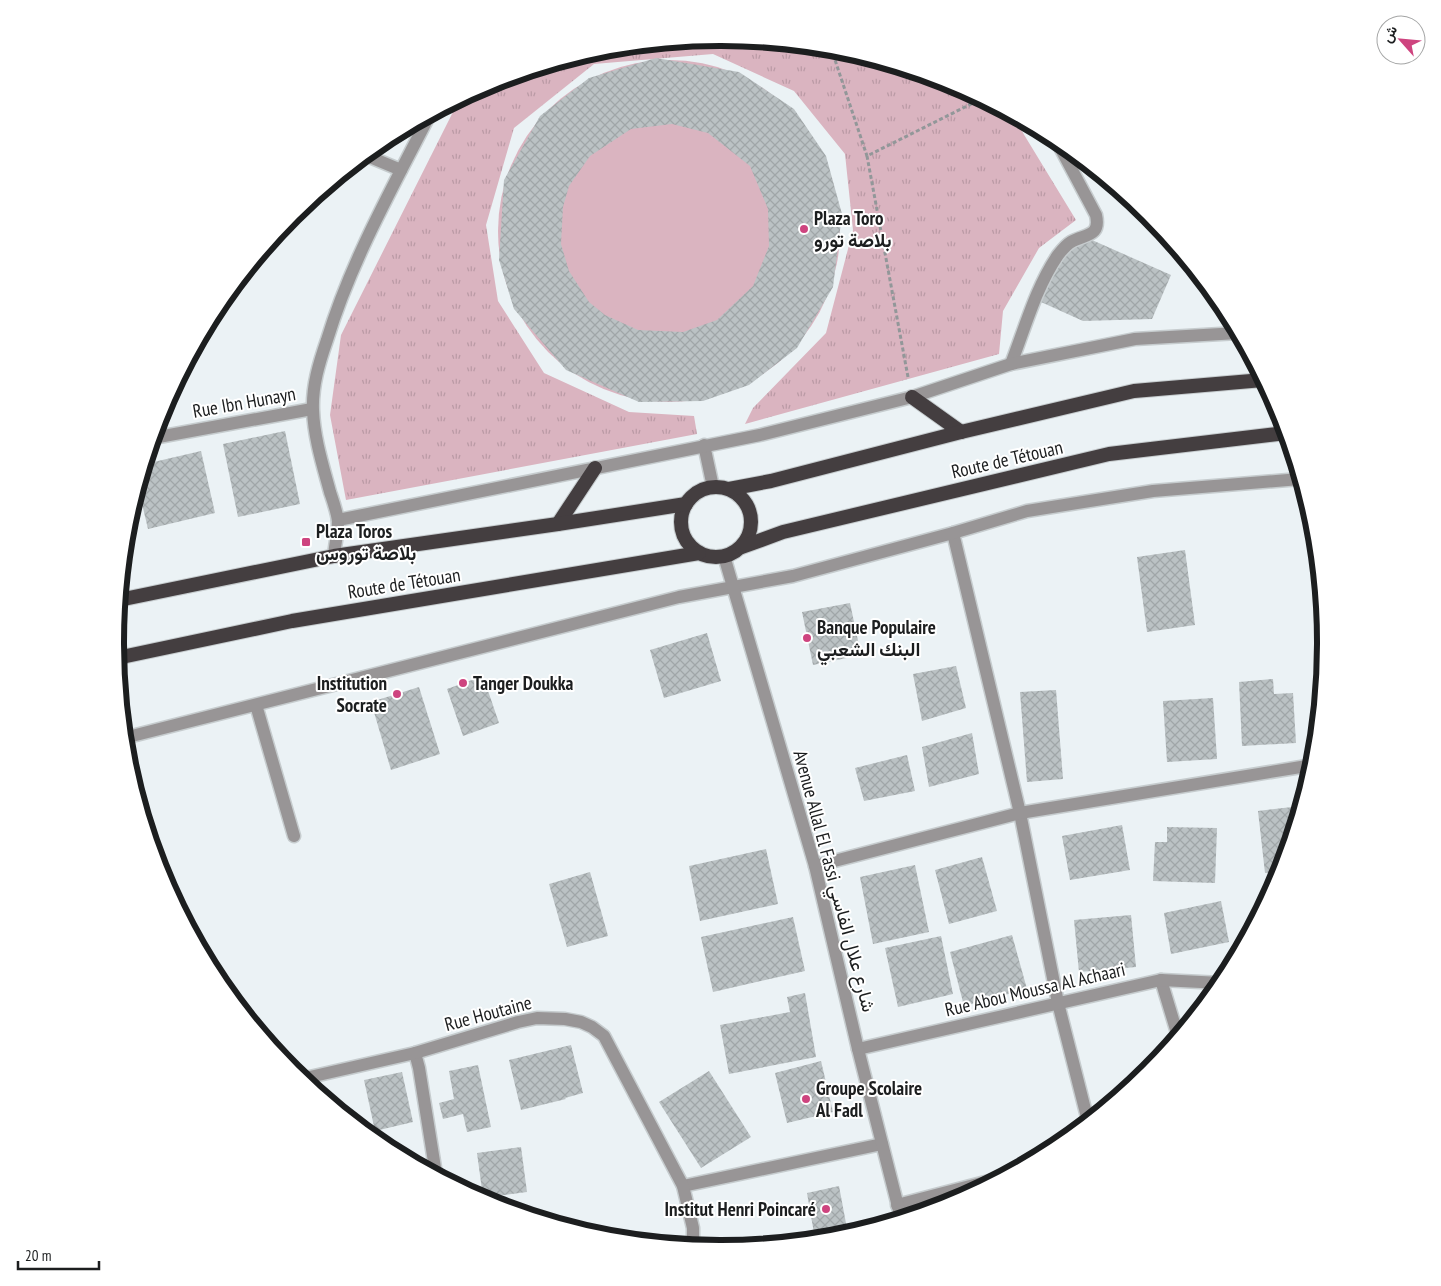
<svg xmlns="http://www.w3.org/2000/svg" width="1441" height="1286" font-family="'PT Sans Narrow',Vazirmatn,sans-serif">
  <defs>
    <pattern id="grass-tufts" width="24" height="20" patternUnits="userSpaceOnUse" patternTransform="scale(1.25)"><rect width="24" height="20" fill="#dab4c0"/><path d="M3 7l-1-3M5 7V3M7 7l1-3M15 17l-1-3M17 17v-4M19 17l1-3" fill="none" stroke="#ba9aa5"/></pattern>
    <pattern id="building-cross-hatch" width="8" height="8" patternUnits="userSpaceOnUse" patternTransform="scale(1.25)"><rect width="8" height="8" fill="#bbc2c4"/><path d="M0 0l8 8M0 8l8-8" fill="none" stroke="#a0a6a8"/></pattern>
  </defs>
  <rect width="100%" height="100%" fill="#ebf2f5"/>
  <path fill="url(#grass-tufts)" d="M 721,38 L 839,49 L 952,84 L 1012,115 L 1076,220 L 1039,248 L 1003,311 L 999,354 L 745,424 L 753,408 L 826,333 L 853,230 L 845,154 L 794,91 L 713,54 L 594,64 L 514,128 L 486,225 L 498,301 L 544,373 L 629,412 L 694,416 L 697,434 L 346,500 L 330,415 L 341,335 L 459,100 L 489,83 L 603,49 Z"/>
  <circle fill="#dab4c0" cx="669" cy="231" r="171"/>
  <g fill="url(#building-cross-hatch)" fill-rule="evenodd">
    <path d="M 656,58 L 739,72 L 794,109 L 826,156 L 842,214 L 833,287 L 797,348 L 749,385 L 703,401 L 639,402 L 566,370 L 514,309 L 499,260 L 504,180 L 540,116 L 589,78 ZM 672,124 L 708,133 L 750,166 L 768,209 L 769,246 L 753,286 L 717,320 L 683,332 L 638,330 L 605,315 L 589,302 L 569,271 L 561,244 L 563,207 L 569,186 L 590,156 L 631,129 Z"/>
    <path d="M 1092,240 L 1171,275 L 1152,319 L 1083,321 L 1041,302 L 1063,253 Z"/>
    <path d="M 285,431 L 300,504 L 238,517 L 223,444 Z"/>
    <path d="M 201,451 L 215,513 L 148,529 L 138,487 L 145,464 Z"/>
    <path d="M 1185,550 L 1195,625 L 1147,632 L 1137,557 Z"/>
    <path d="M 850,603 L 861,655 L 813,665 L 802,612 Z"/>
    <path d="M 707,633 L 721,681 L 664,698 L 650,650 Z"/>
    <path d="M 1324,660 L 1321,691 L 1320,691 L 1317,661 Z"/>
    <path d="M 956,666 L 966,708 L 922,721 L 913,674 Z"/>
    <path d="M 483,676 L 499,723 L 463,736 L 447,689 Z"/>
    <path d="M 1273,679 L 1274,694 L 1293,693 L 1296,743 L 1242,746 L 1239,682 Z"/>
    <path d="M 419,687 L 440,754 L 391,770 L 371,702 Z"/>
    <path d="M 1056,690 L 1063,779 L 1027,782 L 1020,692 Z"/>
    <path d="M 1213,698 L 1217,759 L 1167,762 L 1163,701 Z"/>
    <path d="M 972,733 L 979,774 L 929,787 L 922,747 Z"/>
    <path d="M 907,755 L 915,791 L 864,801 L 855,768 Z"/>
    <path d="M 1301,806 L 1281,871 L 1265,873 L 1258,811 Z"/>
    <path d="M 1122,825 L 1130,870 L 1070,880 L 1062,836 Z"/>
    <path d="M 1167,827 L 1217,828 L 1215,883 L 1153,881 L 1155,842 L 1167,842 Z"/>
    <path d="M 766,849 L 778,904 L 700,921 L 689,866 Z"/>
    <path d="M 982,857 L 997,911 L 949,924 L 935,870 Z"/>
    <path d="M 915,865 L 929,932 L 873,944 L 860,877 Z"/>
    <path d="M 590,872 L 608,936 L 567,947 L 549,884 Z"/>
    <path d="M 1221,901 L 1229,942 L 1171,954 L 1164,913 Z"/>
    <path d="M 1131,915 L 1136,967 L 1079,972 L 1074,920 Z"/>
    <path d="M 793,917 L 805,971 L 713,992 L 701,937 Z"/>
    <path d="M 1012,935 L 1027,989 L 964,1006 L 950,952 Z"/>
    <path d="M 941,936 L 953,994 L 898,1007 L 885,948 Z"/>
    <path d="M 805,993 L 816,1057 L 729,1074 L 720,1025 L 790,1012 L 787,997 Z"/>
    <path d="M 571,1045 L 583,1093 L 565,1098 L 566,1099 L 521,1110 L 509,1060 Z"/>
    <path d="M 821,1061 L 833,1112 L 787,1123 L 775,1073 Z"/>
    <path d="M 478,1065 L 491,1127 L 467,1132 L 463,1114 L 443,1119 L 439,1103 L 454,1099 L 449,1071 Z"/>
    <path d="M 709,1071 L 751,1137 L 701,1168 L 659,1102 Z"/>
    <path d="M 402,1072 L 413,1122 L 375,1131 L 364,1080 Z"/>
    <path d="M 521,1147 L 527,1192 L 480,1198 L 468,1191 L 482,1190 L 477,1153 Z"/>
    <path d="M 839,1186 L 848,1234 L 838,1237 L 815,1239 L 807,1193 Z"/>
  </g>
  <g fill="none" stroke-linecap="round" stroke-linejoin="round">
    <defs>
      <path id="service" d="M 256,705 L 294,836"/>
      <path id="pedestrian" d="M 683,1186 L 882,1144"/>
      <g id="minor">
        <path d="M 365,155 L 401,170"/>
        <path d="M 1011,364 C 1025,328 1036,287 1058,255 C 1062,250 1066,245 1071,242 C 1085,234 1101,237 1096,215 L 1055,138"/>
        <path d="M 153,438 L 312,409"/>
        <path d="M 704,445 L 713,487"/>
        <path d="M 338,520 L 760,435 L 912,397 L 1011,364 L 1135,339 L 1238,333"/>
        <path d="M 953,533 L 1020,813 L 1058,1003 L 1088,1121"/>
        <path d="M 334,556 C 335,544 338,533 338,521 C 337,512 333,501 330,492 C 323,466 314,438 313,410 C 312,386 319,363 327,340 C 351,261 392,189 429,116"/>
        <path d="M 124,738 L 679,597 L 793,576 L 953,533 L 1027,511 L 1153,491 L 1300,479"/>
        <path d="M 815,866 L 1020,813 L 1313,765"/>
        <path d="M 1161,980 L 1178,1036"/>
        <path d="M 858,1049 L 1161,980 L 1221,983"/>
        <path d="M 415,1053 L 419,1068 L 436,1174"/>
        <path d="M 301,1079 L 415,1053 L 518,1022 L 537,1018 L 565,1019 L 581,1022 L 592,1027 L 604,1036 L 683,1186 L 693,1228 L 693,1246"/>
        <path d="M 897,1205 L 997,1179"/>
      </g>
      <path id="tertiary" d="M 724,556 L 815,866 L 858,1049 L 901,1218"/>
      <g id="trunk">
        <path d="M 912,397 L 961,432"/>
        <circle cx="716" cy="522" r="35"/>
        <path d="M 729,489 L 771,481 L 961,432 L 1134,391 L 1263,380"/>
        <path d="M 558,524 L 595,468"/>
        <path d="M 742,547 L 783,532 L 1109,454 L 1286,433"/>
        <path d="M 119,600 L 334,556 L 558,524 L 686,504"/>
        <path d="M 117,658 L 292,621 L 699,553"/>
      </g>
    </defs>
    <use href="#service" stroke="#c6ccce" stroke-width="15"/>
    <use href="#pedestrian" stroke="#c6ccce" stroke-width="15"/>
    <use href="#minor" stroke="#c6ccce" stroke-width="15"/>
    <use href="#tertiary" stroke="#c6ccce" stroke-width="15"/>
    <use href="#trunk" stroke="#c6ccce" stroke-width="16"/>
    <g stroke="#929799" stroke-width="3" stroke-dasharray="4 2.5" stroke-linecap="butt">
      <path d="M 831,48 L 867,156"/>
      <path d="M 908,377 L 867,156 L 981,99"/>
    </g>
    <use href="#service" stroke="#989596" stroke-width="12"/>
    <use href="#pedestrian" stroke="#989596" stroke-width="12"/>
    <use href="#minor" stroke="#989596" stroke-width="12"/>
    <use href="#tertiary" stroke="#989596" stroke-width="12"/>
    <use href="#trunk" stroke="#443e40" stroke-width="14"/>
  </g>
  <g fill="#ce447f" stroke="#fff" stroke-width="2">
    <circle cx="804" cy="229" r="5"/>
    <rect x="301" y="537" width="10" height="10" rx="2.5"/>
    <circle cx="807" cy="638" r="5"/>
    <circle cx="463" cy="683" r="5"/>
    <circle cx="397" cy="694" r="5"/>
    <circle cx="806" cy="1099" r="5"/>
    <circle cx="826" cy="1209" r="5"/>
  </g>
  <g text-anchor="middle" dominant-baseline="central" stroke-width="4" stroke-linejoin="round" paint-order="stroke">
    <g font-size="19" font-weight="bold" fill="#1c1e1f" stroke="#fff" text-anchor="start">
      <text x="814" y="218">Plaza Toro<tspan x="814" dy="22">بلاصة تورو</tspan></text>
      <text x="316" y="531">Plaza Toros<tspan x="316" dy="22">بلاصة توروس</tspan></text>
      <text x="817" y="627">Banque Populaire<tspan x="817" dy="22">البنك الشعبي</tspan></text>
      <text x="387" y="683" text-anchor="end">Institution<tspan x="387" dy="22">Socrate</tspan></text>
      <text x="473" y="683">Tanger Doukka</text>
      <text x="816" y="1088">Groupe Scolaire<tspan x="816" dy="22">Al Fadl</tspan></text>
      <text x="816" y="1209" text-anchor="end">Institut Henri Poincaré</text>
    </g>
    <g font-size="19" fill="#1c1e1f" stroke="#fff">
      <text transform="translate(244 402) rotate(-10)">Rue Ibn Hunayn</text>
      <text transform="translate(1007 459) rotate(-13)">Route de Tétouan</text>
      <text transform="translate(404 583) rotate(-9)">Route de Tétouan</text>
      <text transform="translate(835 881) rotate(75)">Avenue Allal El Fassi شارع علال الفاسي</text>
      <text transform="translate(1035 989) rotate(-13)">Rue Abou Moussa Al Achaari</text>
      <text transform="translate(488 1013) rotate(-15)">Rue Houtaine</text>
    </g>
  </g>
  <path d="M0 0H1441V1286H0ZM720 46H721A596 596 0 0 1 1317 642V644A596 596 0 0 1 721 1240H720A596 596 0 0 1 124 644V642A596 596 0 0 1 720 46Z" fill="#fff" fill-rule="evenodd"/>
  <path fill="none" stroke="#1c1e1f" stroke-width="6" d="M720 46H721A596 596 0 0 1 1317 642V644A596 596 0 0 1 721 1240H720A596 596 0 0 1 124 644V642A596 596 0 0 1 720 46Z"/>
  <g transform="translate(1401 40) rotate(297)"><circle r="24" fill="#ffffff" stroke="#a4a5a5"/>
  <path d="M0-4L9 19L0 12L-9 19Z" fill="#ce447f"/>
  <text y="-8" font-size="14" font-weight="bold" text-anchor="middle" fill="#1c1e1f">ش</text>
  </g>
  <path d="M18 1261v8h81v-8" fill="none" stroke="#1c1e1f" stroke-width="2.5"/>
  <text x="25" y="1261" font-size="15" fill="#1c1e1f" stroke="#ffffff" stroke-width="4" paint-order="stroke">20 m</text>
</svg>
